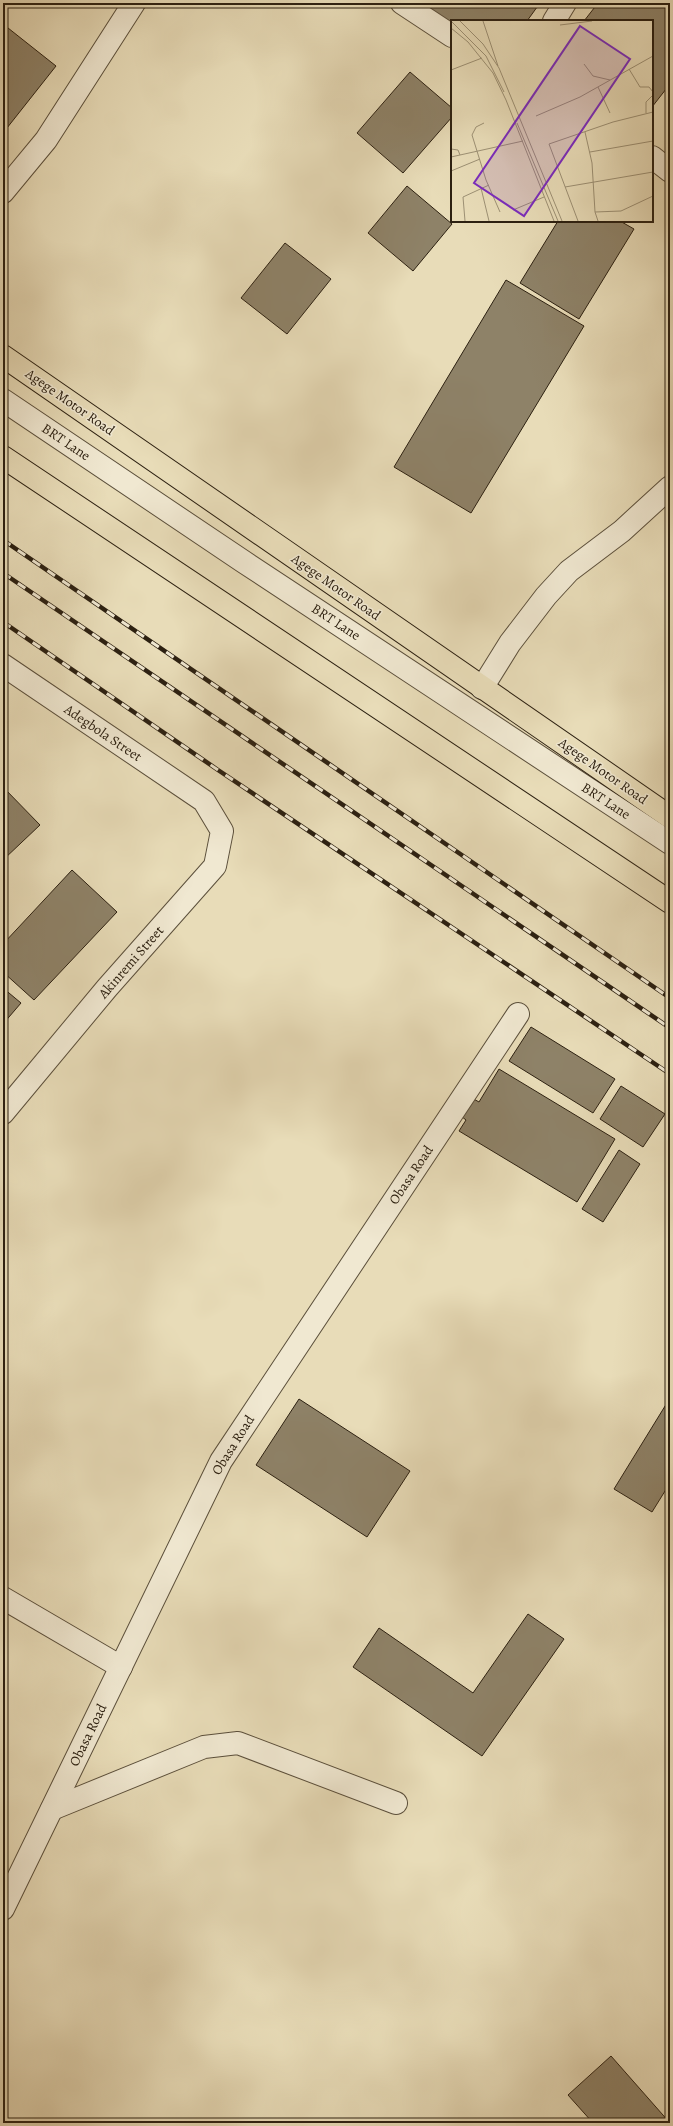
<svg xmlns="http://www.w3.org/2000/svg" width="673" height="2126" font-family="Alegreya,serif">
  <rect width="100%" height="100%" fill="#e8dcb8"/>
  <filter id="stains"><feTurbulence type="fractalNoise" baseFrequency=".005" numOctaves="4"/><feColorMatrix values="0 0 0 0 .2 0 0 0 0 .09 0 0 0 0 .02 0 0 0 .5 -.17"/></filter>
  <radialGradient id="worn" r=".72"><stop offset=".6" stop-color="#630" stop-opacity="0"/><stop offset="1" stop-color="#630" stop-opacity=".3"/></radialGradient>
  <g fill="#8e8268" stroke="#2c2011">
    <path d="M 420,3 L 540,3 L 527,21 L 452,21 L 452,26 Z"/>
    <path d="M 598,3 L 670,3 L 670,84 L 652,107 L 652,21 L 584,21 Z"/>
    <path d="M 3,24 L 56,66 L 3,133 Z"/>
    <path d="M 410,72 L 452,108 L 452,117 L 403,173 L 357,133 Z"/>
    <path d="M 407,186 L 452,224 L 413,271 L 368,233 Z"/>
    <path d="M 558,221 L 620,221 L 634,229 L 579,319 L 520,283 Z"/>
    <path d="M 285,243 L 331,279 L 287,334 L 241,298 Z"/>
    <path d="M 506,280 L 584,326 L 471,513 L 394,467 Z"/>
    <path d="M 3,787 L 40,825 L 3,860 Z"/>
    <path d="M 72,870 L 117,912 L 34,1000 L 3,972 L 3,944 Z"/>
    <path d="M 3,988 L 21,1003 L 3,1024 Z"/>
    <path d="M 531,1027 L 615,1079 L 593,1113 L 509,1061 Z"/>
    <path d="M 499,1069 L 615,1139 L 577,1202 L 459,1131 L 466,1120 L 461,1116 L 472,1098 L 479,1102 Z"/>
    <path d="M 621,1086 L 665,1114 L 643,1147 L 600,1119 Z"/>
    <path d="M 619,1150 L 640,1164 L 603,1222 L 582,1209 Z"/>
    <path d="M 670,1398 L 670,1483 L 652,1512 L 614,1489 Z"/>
    <path d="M 299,1399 L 410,1471 L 367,1537 L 256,1465 Z"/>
    <path d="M 528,1614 L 564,1639 L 482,1756 L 353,1667 L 379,1628 L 473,1693 Z"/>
    <path d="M 611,2056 L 670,2123 L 593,2123 L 568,2095 Z"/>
  </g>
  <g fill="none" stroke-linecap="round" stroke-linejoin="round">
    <defs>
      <g id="minor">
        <path d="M 402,3 L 452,36"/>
        <path d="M 554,21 L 565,3"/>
        <path d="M 652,157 L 670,171"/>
        <path d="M 3,192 L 46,140 L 134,3"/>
        <path d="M 3,400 L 244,562 L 670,843"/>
        <path d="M 3,665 L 204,801 L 222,831 L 215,866 L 107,988 L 3,1113"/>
        <path d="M 482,688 L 510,643 L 546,596 L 569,571 L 622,531 L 670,487"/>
        <path d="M 3,1598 L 121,1667"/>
        <path d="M 52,1809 L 204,1747 L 238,1743 L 396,1803"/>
        <path d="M 3,1909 L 221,1461 L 518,1014"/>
      </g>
      <g id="highway">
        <path d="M 3,356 L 670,817"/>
        <path d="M 3,457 L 670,902"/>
      </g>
    </defs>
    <use href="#minor" stroke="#5b4f3b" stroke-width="24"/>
    <use href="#highway" stroke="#2c2011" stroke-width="24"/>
    <use href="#minor" stroke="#f0e8d1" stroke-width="22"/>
    <use href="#highway" stroke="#e8dcb8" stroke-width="22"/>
    <defs>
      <g id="rail">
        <path d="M 3,540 L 670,998"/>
        <path d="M 3,573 L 670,1028"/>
        <path d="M 3,622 L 218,770 L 670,1074"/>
      </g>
    </defs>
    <use href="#rail" stroke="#2c2011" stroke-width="4.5"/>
    <use href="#rail" stroke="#f0e8d1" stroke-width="3" stroke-dasharray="9" stroke-linecap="butt"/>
  </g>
  <g text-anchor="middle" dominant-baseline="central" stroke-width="3" stroke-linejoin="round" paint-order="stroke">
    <g font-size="14" fill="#2c2011" stroke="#f0e8d1">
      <text transform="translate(70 402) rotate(35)">Agege Motor Road</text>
      <text transform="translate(66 442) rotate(34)">BRT Lane</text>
      <text transform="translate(336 587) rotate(35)">Agege Motor Road</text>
      <text transform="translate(336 622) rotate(33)">BRT Lane</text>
      <text transform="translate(103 733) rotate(34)">Adegbola Street</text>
      <text transform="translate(603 771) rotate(35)">Agege Motor Road</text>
      <text transform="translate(606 801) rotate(33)">BRT Lane</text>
      <text transform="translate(131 962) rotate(-49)">Akinremi Street</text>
      <text transform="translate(411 1175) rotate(-56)">Obasa Road</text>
      <text transform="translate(233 1445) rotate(-58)">Obasa Road</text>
      <text transform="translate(88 1735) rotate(-64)">Obasa Road</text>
    </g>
  </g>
  <g transform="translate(451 20)">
    <rect width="202" height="202" fill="#e8dcb8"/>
    <path fill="none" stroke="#9d9175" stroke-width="1" d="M 0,1 L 35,36 L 53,72M 9,1 L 32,24 L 48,48 L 111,201M 32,1 L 47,46M 109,5 L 141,1M 0,8 L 17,22 L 42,53 L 55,80 L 103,201M 133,44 L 142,56 L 159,60M 178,49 L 189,67 L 198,67 L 202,72M 0,50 L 31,38M 147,67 L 159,93M 195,93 L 195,82 L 202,75M 85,96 L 129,77 L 202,36M 33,103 L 25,107 L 21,115 L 35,160 L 49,192M 66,103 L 107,201M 134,112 L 141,143 L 144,192 L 147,201M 0,129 L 7,130 L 9,135M 139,132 L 202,121M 0,137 L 72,121M 0,151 L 29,139M 114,167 L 202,152M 30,168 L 38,201M 62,190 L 93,177M 144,192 L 170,191 L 202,176M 14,201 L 12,177 L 38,165M 127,201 L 98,124 L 162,102 L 202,92"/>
    <path fill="#7b2cbf" fill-opacity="0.15" stroke="#7b2cbf" stroke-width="2" d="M 129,6 L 179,39 L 73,196 L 23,163 Z"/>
    <rect width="202" height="202" fill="none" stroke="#2c2011" stroke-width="2"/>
  </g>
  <rect width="673" height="2126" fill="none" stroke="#e8dcb8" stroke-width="16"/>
  <rect x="4" y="4" width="665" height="2118" fill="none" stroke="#2c2011" stroke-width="2"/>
  <rect x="8" y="8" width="657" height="2110" fill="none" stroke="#2c2011"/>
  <rect width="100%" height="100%" filter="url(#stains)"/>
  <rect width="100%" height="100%" fill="url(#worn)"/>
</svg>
